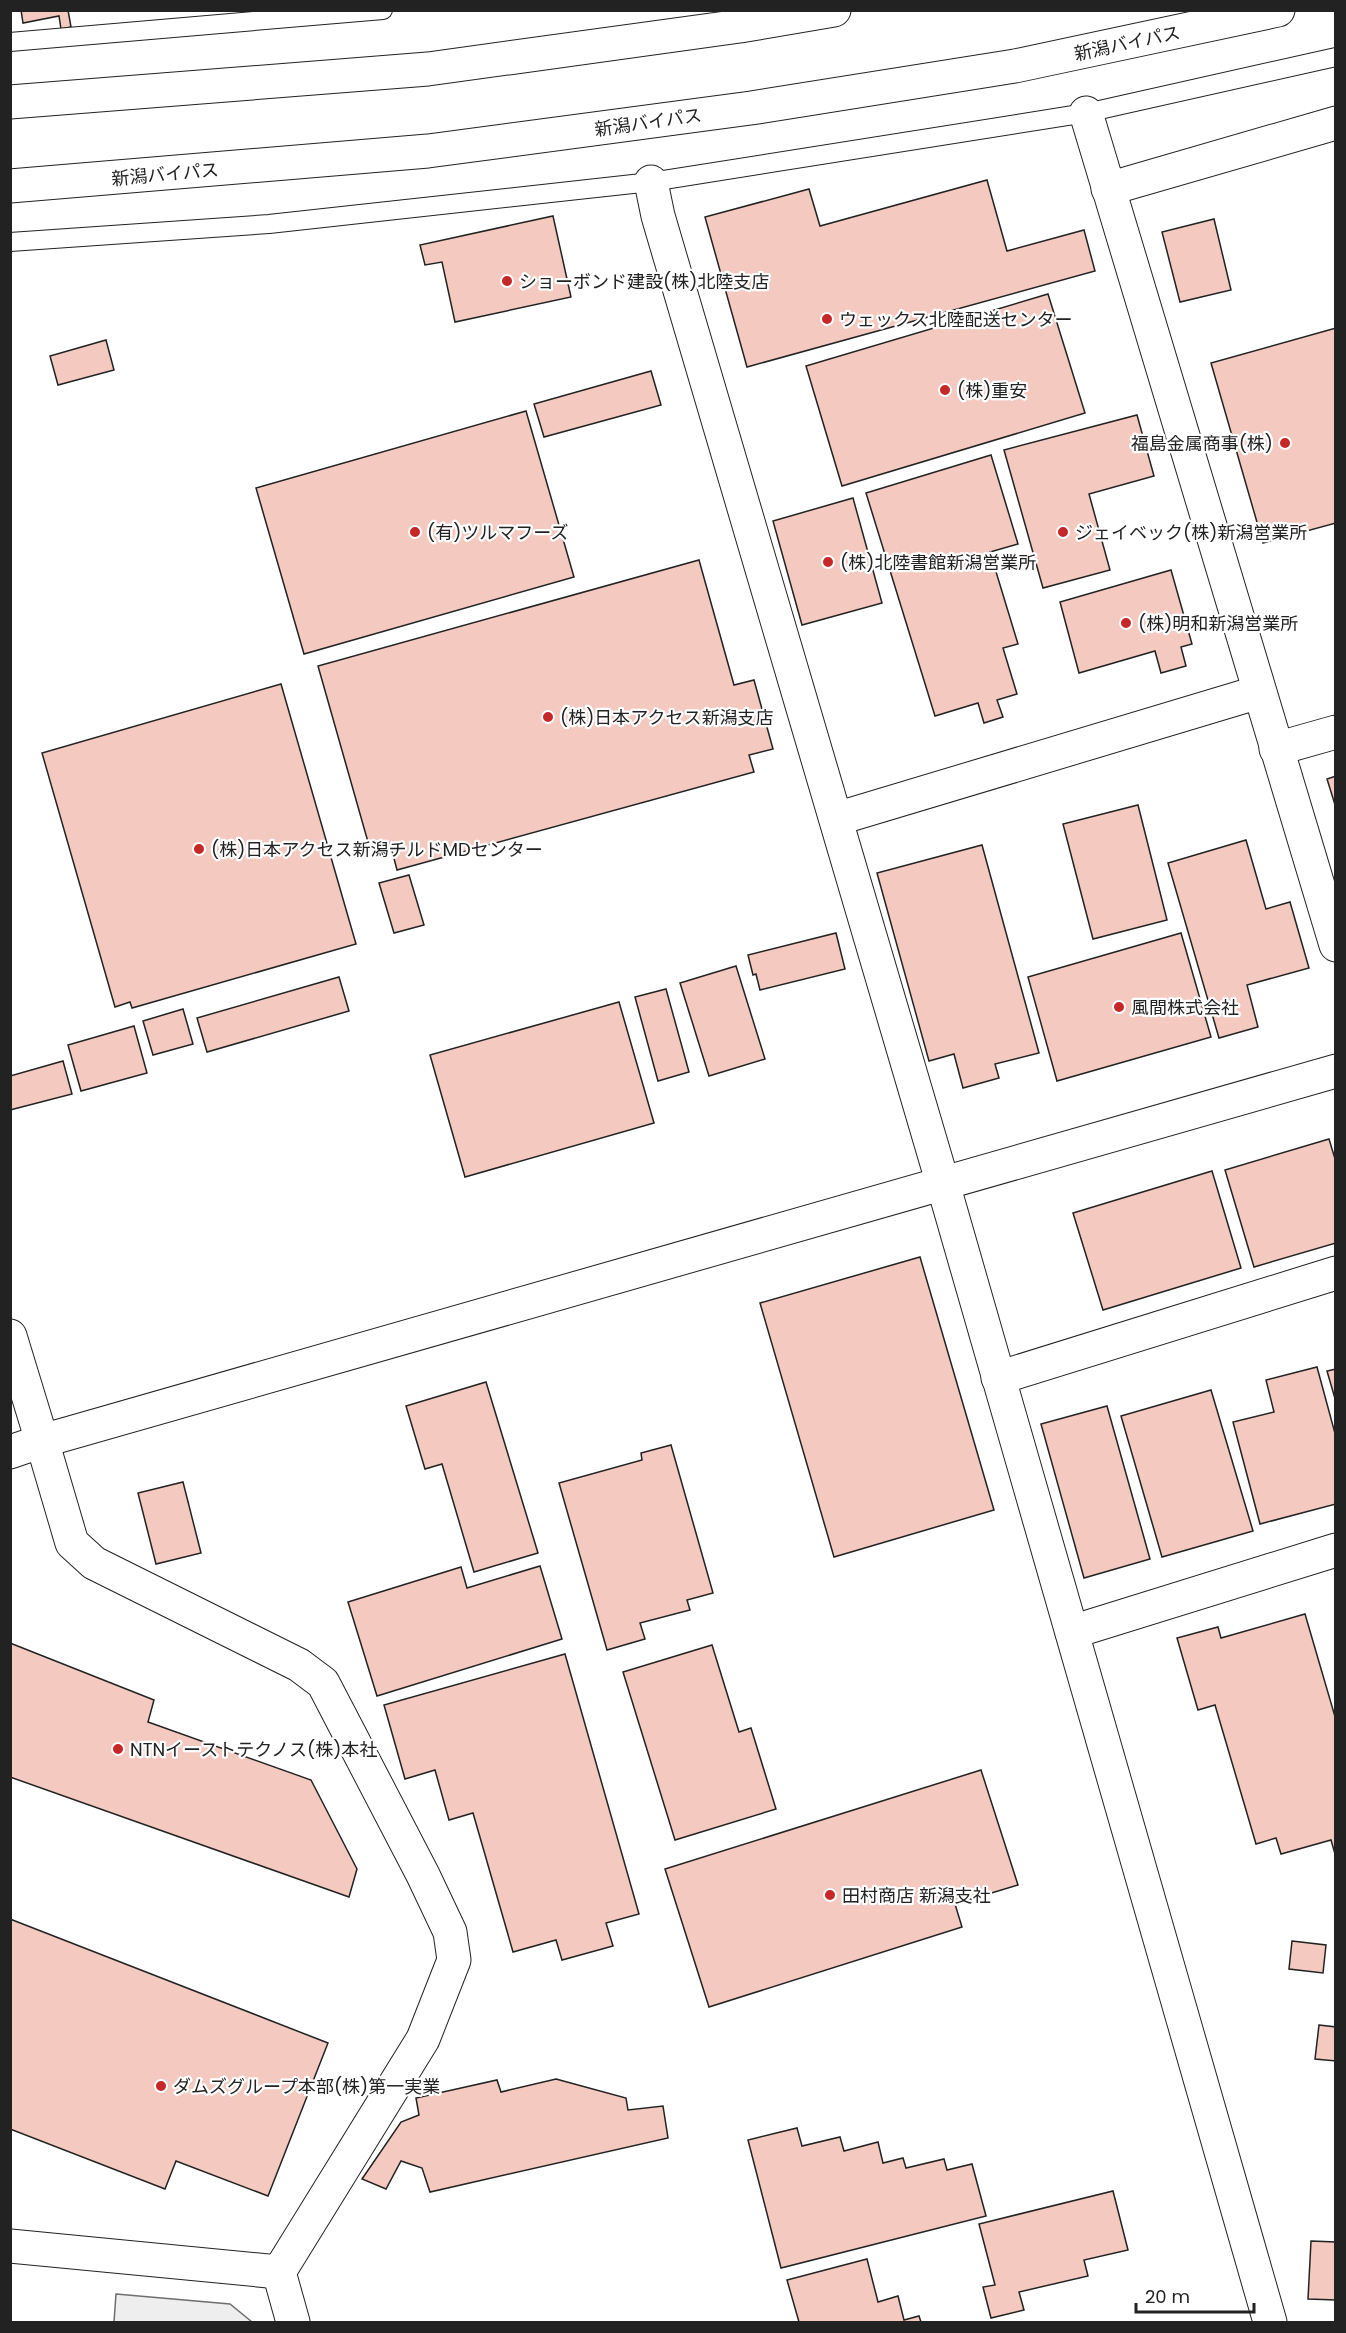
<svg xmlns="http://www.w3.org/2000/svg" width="1346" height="2333" font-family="Poppins,'Noto Sans JP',sans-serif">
  <rect width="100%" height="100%" fill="#fff"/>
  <path fill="#eee" stroke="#6f6f6f" stroke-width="1.5" d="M 116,2294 L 230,2304 L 252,2322 L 114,2322 Z"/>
  <g fill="#f3c9c0" stroke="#222" stroke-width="1.5">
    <path d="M 21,10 L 68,10 L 71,27 L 61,29 L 59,16 L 23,23 Z"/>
    <path d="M 987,180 L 1007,251 L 1084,230 L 1095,271 L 747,367 L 705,217 L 809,189 L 820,226 Z"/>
    <path d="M 553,216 L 571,297 L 455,322 L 442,262 L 425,265 L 420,245 Z"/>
    <path d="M 1214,219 L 1231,290 L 1180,302 L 1162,232 Z"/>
    <path d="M 1048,294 L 1085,413 L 842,486 L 806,366 Z"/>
    <path d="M 1336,328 L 1336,523 L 1263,543 L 1211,363 Z"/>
    <path d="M 106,340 L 114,370 L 58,385 L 50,356 Z"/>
    <path d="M 651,371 L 661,405 L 544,437 L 534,404 Z"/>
    <path d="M 526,411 L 574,577 L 304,654 L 256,488 Z"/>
    <path d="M 1137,415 L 1154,476 L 1089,494 L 1110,570 L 1043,588 L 1004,450 Z"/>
    <path d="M 991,455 L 1018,544 L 990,552 L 1018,644 L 1003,648 L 1017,694 L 997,700 L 1003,717 L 984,723 L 978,703 L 935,716 L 866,493 Z"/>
    <path d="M 853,498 L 882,603 L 802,625 L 773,521 Z"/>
    <path d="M 699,560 L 734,685 L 754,680 L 773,749 L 749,755 L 754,772 L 397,870 L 390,843 L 370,849 L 318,666 Z"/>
    <path d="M 1171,570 L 1192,644 L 1181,647 L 1186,666 L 1161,673 L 1155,651 L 1079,673 L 1060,602 Z"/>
    <path d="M 281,684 L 356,944 L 132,1008 L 130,1002 L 115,1007 L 42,753 Z"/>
    <path d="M 1336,776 L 1336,808 L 1327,779 Z"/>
    <path d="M 1138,805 L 1167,920 L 1093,939 L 1063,824 Z"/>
    <path d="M 1246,840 L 1266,909 L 1290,902 L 1309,968 L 1247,985 L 1258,1027 L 1219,1038 L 1168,863 Z"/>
    <path d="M 982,845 L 1039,1053 L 995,1064 L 999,1078 L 963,1088 L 954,1054 L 929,1061 L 877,873 Z"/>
    <path d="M 409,875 L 424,925 L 394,933 L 379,883 Z"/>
    <path d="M 836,933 L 845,969 L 760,990 L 756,974 L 753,975 L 748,955 Z"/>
    <path d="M 1181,933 L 1211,1037 L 1057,1081 L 1028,977 Z"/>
    <path d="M 736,966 L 765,1059 L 709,1076 L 680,983 Z"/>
    <path d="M 339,977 L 349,1011 L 207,1052 L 197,1018 Z"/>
    <path d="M 666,989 L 689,1072 L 658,1081 L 635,997 Z"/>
    <path d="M 619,1002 L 654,1123 L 465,1177 L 430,1055 Z"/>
    <path d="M 183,1009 L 193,1044 L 153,1055 L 143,1021 Z"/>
    <path d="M 134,1026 L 147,1073 L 81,1091 L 68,1045 Z"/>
    <path d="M 63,1061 L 72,1094 L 10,1110 L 10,1076 Z"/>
    <path d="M 1329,1139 L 1336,1162 L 1336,1243 L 1254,1267 L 1225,1170 Z"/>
    <path d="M 1212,1171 L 1241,1268 L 1103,1310 L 1073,1213 Z"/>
    <path d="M 920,1257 L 994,1510 L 834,1557 L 760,1303 Z"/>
    <path d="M 1317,1367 L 1336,1437 L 1336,1504 L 1260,1524 L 1233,1422 L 1274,1412 L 1266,1380 Z"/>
    <path d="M 1336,1369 L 1336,1402 L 1327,1371 Z"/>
    <path d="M 486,1382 L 538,1553 L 474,1572 L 442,1464 L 425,1469 L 406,1406 Z"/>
    <path d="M 1211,1390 L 1253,1531 L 1162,1557 L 1121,1416 Z"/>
    <path d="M 1107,1406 L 1150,1559 L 1084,1578 L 1041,1424 Z"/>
    <path d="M 671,1445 L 713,1593 L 687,1600 L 690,1610 L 640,1623 L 645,1639 L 607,1650 L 559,1483 L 642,1460 L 641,1453 Z"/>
    <path d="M 183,1482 L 201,1553 L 156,1564 L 138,1493 Z"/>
    <path d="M 540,1566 L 562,1639 L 377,1696 L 348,1602 L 461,1567 L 467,1588 Z"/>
    <path d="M 1305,1614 L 1336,1720 L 1335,1854 L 1331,1840 L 1281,1854 L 1276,1838 L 1256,1844 L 1215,1705 L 1198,1710 L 1177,1638 L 1218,1627 L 1221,1638 Z"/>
    <path d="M 10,1643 L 154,1700 L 148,1722 L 311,1780 L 357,1869 L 349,1897 L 10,1777 Z"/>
    <path d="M 712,1645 L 739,1732 L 751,1728 L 776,1809 L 675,1840 L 623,1672 Z"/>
    <path d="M 565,1654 L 639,1914 L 606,1923 L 613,1946 L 562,1960 L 556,1940 L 513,1952 L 473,1813 L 449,1820 L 435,1770 L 405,1779 L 384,1705 Z"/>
    <path d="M 981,1770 L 1018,1885 L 955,1904 L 962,1927 L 709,2007 L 665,1869 Z"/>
    <path d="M 10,1919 L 328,2043 L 268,2196 L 176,2161 L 165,2189 L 10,2129 Z"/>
    <path d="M 1292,1941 L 1326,1945 L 1323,1973 L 1289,1969 Z"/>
    <path d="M 1319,2025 L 1336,2027 L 1336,2061 L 1315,2059 Z"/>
    <path d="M 556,2079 L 626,2098 L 628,2110 L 663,2106 L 668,2138 L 430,2192 L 422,2168 L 401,2161 L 386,2189 L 362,2179 L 401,2122 L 419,2115 L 416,2098 L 497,2080 L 501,2092 Z"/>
    <path d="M 797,2128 L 802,2146 L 840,2137 L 844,2151 L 878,2142 L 883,2163 L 903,2158 L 906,2168 L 944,2159 L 947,2170 L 972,2164 L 986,2216 L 781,2268 L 748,2140 Z"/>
    <path d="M 1113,2191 L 1128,2250 L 1084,2260 L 1088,2276 L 1019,2292 L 1024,2310 L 991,2318 L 983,2287 L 995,2285 L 979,2224 Z"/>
    <path d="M 1311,2241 L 1336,2242 L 1336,2300 L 1308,2299 Z"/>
    <path d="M 867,2259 L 878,2302 L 898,2296 L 904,2320 L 919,2316 L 921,2322 L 799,2322 L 787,2280 Z"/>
  </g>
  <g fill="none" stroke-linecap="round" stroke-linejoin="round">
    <defs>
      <g id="service">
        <path d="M 10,42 L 383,10"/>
        <path d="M 10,242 L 269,224 L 651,182 L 1086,113 L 1336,57"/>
      </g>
      <g id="minor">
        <path d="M 1086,113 L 1336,945"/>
        <path d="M 651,182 L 658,216 L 943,1184 L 1270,2322"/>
        <path d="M 1108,189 L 1336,123"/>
        <path d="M 1276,749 L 1336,732"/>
        <path d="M 836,819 L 1259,692"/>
        <path d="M 10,1336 L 42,1441"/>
        <path d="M 998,1378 L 1336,1273"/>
        <path d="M 279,2272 L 293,2322"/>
      </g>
      <g id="tertiary">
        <path d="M 10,1452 L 42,1441 L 1336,1071"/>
        <path d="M 1072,1632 L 1336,1550"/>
        <path d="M 10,2246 L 279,2272 L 423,2039 L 454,1960 L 450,1932 L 423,1875 L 323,1683 L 299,1665 L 94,1563 L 72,1543 L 42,1441"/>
      </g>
      <g id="trunk">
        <path d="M 10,102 L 428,69 L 740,26 L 834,10"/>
        <path d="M 10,186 L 428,151 L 751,108 L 1015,66 L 1278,10"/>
      </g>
    </defs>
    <use href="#service" stroke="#222" stroke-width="20"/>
    <use href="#minor" stroke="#222" stroke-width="35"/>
    <use href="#tertiary" stroke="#222" stroke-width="35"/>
    <use href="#trunk" stroke="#222" stroke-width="35"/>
    <use href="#service" stroke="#fff" stroke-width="18"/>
    <use href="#minor" stroke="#fff" stroke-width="33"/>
    <use href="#tertiary" stroke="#fff" stroke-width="33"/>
    <use href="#trunk" stroke="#fff" stroke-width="33"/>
  </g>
  <g fill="#c62828" stroke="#fff" stroke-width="2">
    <circle cx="507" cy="281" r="6"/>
    <circle cx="827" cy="319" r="6"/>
    <circle cx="945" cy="390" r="6"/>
    <circle cx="1285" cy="443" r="6"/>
    <circle cx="415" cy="532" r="6"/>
    <circle cx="1063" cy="532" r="6"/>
    <circle cx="828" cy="562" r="6"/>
    <circle cx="1126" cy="623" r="6"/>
    <circle cx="548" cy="717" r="6"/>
    <circle cx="199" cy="849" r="6"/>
    <circle cx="1119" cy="1007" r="6"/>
    <circle cx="118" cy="1749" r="6"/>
    <circle cx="830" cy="1895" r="6"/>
    <circle cx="161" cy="2086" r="6"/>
  </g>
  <g text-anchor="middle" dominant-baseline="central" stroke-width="4.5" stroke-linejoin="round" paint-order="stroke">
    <g font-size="18" fill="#222" stroke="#fff">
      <text transform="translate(1127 43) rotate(-12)">新潟バイパス</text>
      <text transform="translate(648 122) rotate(-8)">新潟バイパス</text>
      <text transform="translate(165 174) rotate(-5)">新潟バイパス</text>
    </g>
    <g font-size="18" fill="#222" stroke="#fff" text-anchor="start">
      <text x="519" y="281">ショーボンド建設(株)北陸支店</text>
      <text x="839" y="319">ウェックス北陸配送センター</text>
      <text x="957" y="390">(株)重安</text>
      <text x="1273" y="443" text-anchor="end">福島金属商事(株)</text>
      <text x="427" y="532">(有)ツルマフーズ</text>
      <text x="1075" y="532">ジェイベック(株)新潟営業所</text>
      <text x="840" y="562">(株)北陸書館新潟営業所</text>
      <text x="1138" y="623">(株)明和新潟営業所</text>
      <text x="560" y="717">(株)日本アクセス新潟支店</text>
      <text x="211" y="849">(株)日本アクセス新潟チルドMDセンター</text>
      <text x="1131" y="1007">風間株式会社</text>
      <text x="130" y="1749">NTNイーストテクノス(株)本社</text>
      <text x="842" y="1895">田村商店 新潟支社</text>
      <text x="173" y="2086">ダムズグループ本部(株)第一実業</text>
    </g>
  </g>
  <rect width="1346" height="2333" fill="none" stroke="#222222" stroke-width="24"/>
  <path d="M1136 2303v9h118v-9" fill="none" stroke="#222222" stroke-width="3"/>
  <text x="1145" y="2303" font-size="18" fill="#222222" stroke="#ffffff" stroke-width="4.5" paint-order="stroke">20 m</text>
</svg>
